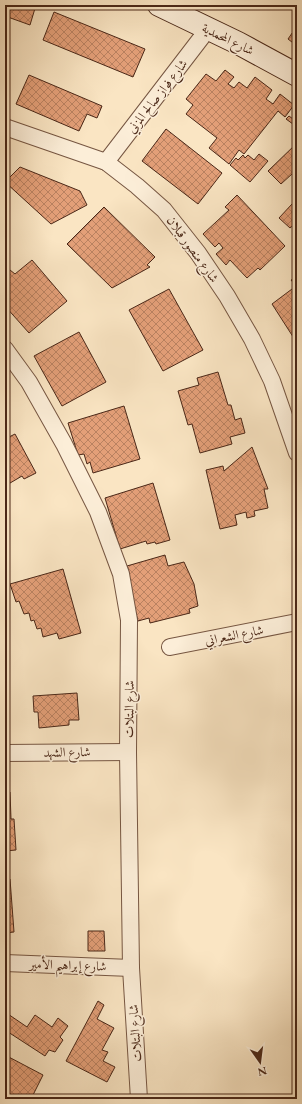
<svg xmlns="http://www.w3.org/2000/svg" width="302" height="1104" font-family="'EB Garamond',Amiri,serif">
  <defs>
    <pattern id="building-cross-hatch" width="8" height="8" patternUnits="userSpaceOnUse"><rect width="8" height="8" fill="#e39f78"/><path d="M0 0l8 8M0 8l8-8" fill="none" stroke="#ba8261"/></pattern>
  </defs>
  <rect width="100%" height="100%" fill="#fae5c3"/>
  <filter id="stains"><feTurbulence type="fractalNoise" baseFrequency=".005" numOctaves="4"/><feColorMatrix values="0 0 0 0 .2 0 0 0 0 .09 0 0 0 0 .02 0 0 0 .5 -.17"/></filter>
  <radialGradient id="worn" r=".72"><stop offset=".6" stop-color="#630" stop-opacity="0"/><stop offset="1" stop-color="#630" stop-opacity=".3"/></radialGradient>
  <g fill="url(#building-cross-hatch)" stroke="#4a2717">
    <path d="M 5,5 L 36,5 L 30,25 L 5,16 Z"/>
    <path d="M 54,12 L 145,49 L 133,77 L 43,40 Z"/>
    <path d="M 297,26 L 297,46 L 288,39 Z"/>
    <path d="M 225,70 L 234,77 L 228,84 L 234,88 L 239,82 L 247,88 L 255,77 L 272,90 L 266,99 L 273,104 L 280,94 L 294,105 L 285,117 L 278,111 L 244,154 L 239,150 L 229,164 L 209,148 L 217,138 L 186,114 L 193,105 L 186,99 L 206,74 L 216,81 Z"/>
    <path d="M 29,75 L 102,106 L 97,118 L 87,114 L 79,131 L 16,104 Z"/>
    <path d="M 297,114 L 297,127 L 286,119 L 289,116 L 293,119 Z"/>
    <path d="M 166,129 L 222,173 L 198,204 L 142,161 Z"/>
    <path d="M 297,143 L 297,180 L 292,174 L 281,184 L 268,171 Z"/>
    <path d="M 259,154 L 268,161 L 250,182 L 230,165 L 236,158 L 238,160 L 243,155 L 245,158 L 248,155 L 254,160 Z"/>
    <path d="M 20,167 L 80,191 L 87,205 L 51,224 L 5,182 Z"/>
    <path d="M 237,195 L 285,246 L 260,270 L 258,268 L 247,278 L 230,260 L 226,265 L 216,254 L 223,248 L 219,243 L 215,247 L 203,234 L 229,210 L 225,207 Z"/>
    <path d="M 292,204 L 297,209 L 297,222 L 290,228 L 279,218 Z"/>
    <path d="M 104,207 L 155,257 L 147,265 L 150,267 L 112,288 L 67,244 Z"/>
    <path d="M 32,260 L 67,301 L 29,333 L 5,306 L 5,274 L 10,270 L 15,274 Z"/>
    <path d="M 297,277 L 297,343 L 272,304 L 296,286 L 291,280 Z"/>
    <path d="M 169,289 L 203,350 L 163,371 L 129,310 Z"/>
    <path d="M 79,332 L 106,382 L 62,406 L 34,356 Z"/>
    <path d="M 218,372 L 228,405 L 231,405 L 235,420 L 241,418 L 245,433 L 230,437 L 232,444 L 200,453 L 192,424 L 188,425 L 178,391 L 199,385 L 197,378 Z"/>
    <path d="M 124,406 L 140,459 L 93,473 L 90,462 L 87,464 L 84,454 L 78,455 L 68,423 Z"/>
    <path d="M 15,434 L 36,473 L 24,479 L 22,476 L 5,486 L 5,439 Z"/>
    <path d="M 252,447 L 268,489 L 264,489 L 268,508 L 254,511 L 255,516 L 247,518 L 246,512 L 235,515 L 237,525 L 220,529 L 206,470 L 223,466 L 224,471 Z"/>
    <path d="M 153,483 L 170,540 L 156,544 L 155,542 L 147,544 L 146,541 L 120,549 L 105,498 Z"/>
    <path d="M 165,555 L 168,566 L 184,562 L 194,584 L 198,606 L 189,609 L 190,613 L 150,623 L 149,618 L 138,621 L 125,573 L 129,573 L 127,566 Z"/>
    <path d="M 63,569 L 81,633 L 59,639 L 57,633 L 43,637 L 41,628 L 37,629 L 34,620 L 31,621 L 29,613 L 24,614 L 19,601 L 16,602 L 10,584 Z"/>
    <path d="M 77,693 L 79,720 L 69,720 L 69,725 L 39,728 L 38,712 L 34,712 L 33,696 Z"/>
    <path d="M 5,703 L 7,703 L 9,732 L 5,733 Z"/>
    <path d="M 5,792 L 10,792 L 11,819 L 14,819 L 16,850 L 5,851 Z"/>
    <path d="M 10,879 L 14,932 L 5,933 L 5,880 Z"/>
    <path d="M 88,931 L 104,931 L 105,951 L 88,951 Z"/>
    <path d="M 98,1001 L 104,1005 L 97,1019 L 114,1028 L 102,1050 L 108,1052 L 103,1061 L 115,1067 L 107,1082 L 66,1061 Z"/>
    <path d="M 5,1012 L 27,1027 L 35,1015 L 52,1027 L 58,1018 L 68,1026 L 60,1037 L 63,1040 L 55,1052 L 49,1050 L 45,1056 L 5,1030 Z"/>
    <path d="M 5,1055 L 43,1075 L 31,1099 L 5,1099 Z"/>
  </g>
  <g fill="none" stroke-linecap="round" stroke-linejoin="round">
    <defs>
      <g id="street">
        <path d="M 5,127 L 106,162 L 137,186 L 164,210 L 198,253 L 227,296 L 252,339 L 272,381 L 297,453"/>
        <path d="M 106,162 L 208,29"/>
        <path d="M 5,349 L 29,382 L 64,444 L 98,512 L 121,574 L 129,620 L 128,752 L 131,968 L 139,1099"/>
        <path d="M 170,647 L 297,622"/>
        <path d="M 5,753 L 128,752"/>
        <path d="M 5,963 L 131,968"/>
      </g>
      <path id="secondary" d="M 159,5 L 238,43 L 297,75"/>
    </defs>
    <use href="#street" stroke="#765642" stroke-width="18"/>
    <use href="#secondary" stroke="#4a2717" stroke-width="24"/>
    <use href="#street" stroke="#fceed8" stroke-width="16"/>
    <use href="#secondary" stroke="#fceed8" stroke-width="22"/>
  </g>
  <g text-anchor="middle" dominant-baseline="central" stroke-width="3" stroke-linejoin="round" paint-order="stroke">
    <g font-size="13" fill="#4a2717" stroke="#fceed8">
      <text transform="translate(228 39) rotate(26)">شارع المحمدية</text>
      <text transform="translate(157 96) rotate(-52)">شارع فواز صالح المزني</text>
      <text transform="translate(193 249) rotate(54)">شارع منصور قبلان</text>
      <text transform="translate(234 635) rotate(-11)">شارع الشعراني</text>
      <text transform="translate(129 709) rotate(-89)">شارع البتلات</text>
      <text transform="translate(67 752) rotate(-1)">شارع الشهد</text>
      <text transform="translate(68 965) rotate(2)">شارع إبراهيم الأمير</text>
      <text transform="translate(135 1033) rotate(-94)">شارع البتلات</text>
    </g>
  </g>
  <rect width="302" height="1104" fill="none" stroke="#fae5c3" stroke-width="20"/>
  <rect x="6" y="6" width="290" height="1092" fill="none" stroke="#4a2717" stroke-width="2"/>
  <rect x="10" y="10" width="282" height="1084" fill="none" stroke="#4a2717"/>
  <g transform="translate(260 1062) rotate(166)" stroke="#fceed8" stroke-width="3" paint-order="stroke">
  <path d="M0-3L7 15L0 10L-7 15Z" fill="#4a2717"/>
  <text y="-6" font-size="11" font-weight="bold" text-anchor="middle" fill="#4a2717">N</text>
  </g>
  <rect width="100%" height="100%" filter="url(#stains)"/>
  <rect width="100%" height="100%" fill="url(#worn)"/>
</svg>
